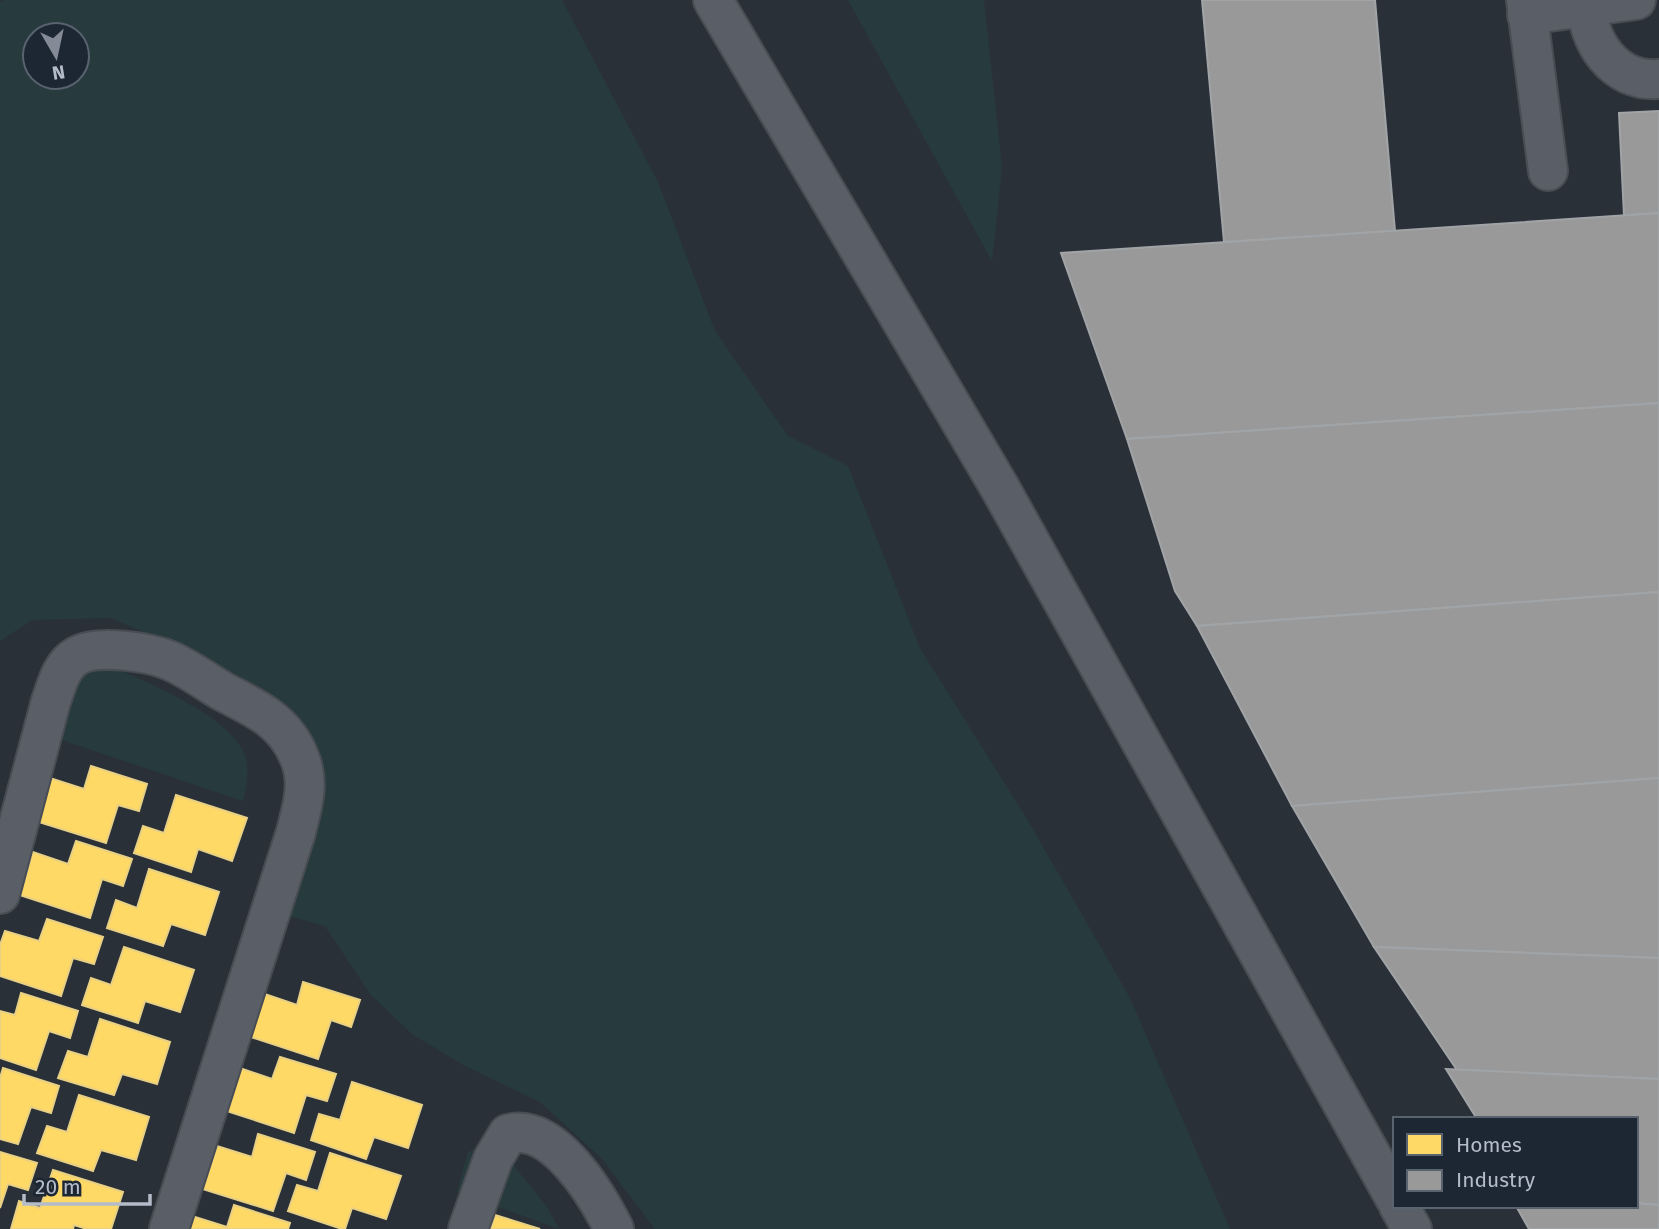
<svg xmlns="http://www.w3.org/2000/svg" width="1659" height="1229" font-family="'Fira Sans',sans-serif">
  <rect width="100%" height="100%" fill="#2a3038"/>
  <g fill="#273a3e" fill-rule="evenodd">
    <path d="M 4,0 L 562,0 L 658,182 L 715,331 L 788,436 L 848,466 L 920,648 L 1027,819 L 1130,998 L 1230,1229 L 655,1229 L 602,1159 L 540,1102 L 465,1066 L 412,1034 L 370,994 L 325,926 L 278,913 L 308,765 L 198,655 L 111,618 L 32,620 L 0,641 L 0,2 ZM 35,35 L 77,35 L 77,77 L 35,77 Z"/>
    <path d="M 848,0 L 984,0 L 1002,167 L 992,261 Z"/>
    <path d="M 104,664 C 140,678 230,716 244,753 C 250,768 247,786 243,801 L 38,732 L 58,680 Z"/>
    <path d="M 486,1146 L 511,1162 L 547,1207 L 559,1229 L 457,1192 L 468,1152 Z"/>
  </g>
  <g fill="#ffd966" stroke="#e8d084" stroke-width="2">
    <path d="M 91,766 L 147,784 L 139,811 L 118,805 L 106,843 L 36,821 L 50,778 L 84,789 Z"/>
    <path d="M 176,795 L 247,818 L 232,861 L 198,849 L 191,872 L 134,853 L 143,826 L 164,833 Z"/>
    <path d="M 76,841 L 132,859 L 123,886 L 102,879 L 90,918 L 20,895 L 33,852 L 68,864 Z"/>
    <path d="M 149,869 L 219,892 L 205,935 L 171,924 L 163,946 L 107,928 L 116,900 L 137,908 Z"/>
    <path d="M 47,919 L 103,937 L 94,964 L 73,958 L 61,996 L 0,976 L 0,945 L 5,931 L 39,941 Z"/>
    <path d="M 124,947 L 194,970 L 180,1012 L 145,1001 L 138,1023 L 82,1005 L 91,978 L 111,985 Z"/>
    <path d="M 303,982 L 360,1000 L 351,1027 L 331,1020 L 318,1059 L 248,1036 L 262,993 L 297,1005 Z"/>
    <path d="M 21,993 L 78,1011 L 70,1038 L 49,1031 L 36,1070 L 0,1058 L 0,1011 L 15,1015 Z"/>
    <path d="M 100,1019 L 170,1042 L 157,1084 L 122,1074 L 114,1095 L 58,1078 L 68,1051 L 88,1057 Z"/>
    <path d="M 280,1057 L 336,1074 L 327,1101 L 306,1095 L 294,1133 L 224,1110 L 237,1067 L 272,1079 Z"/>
    <path d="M 3,1068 L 59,1086 L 51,1113 L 31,1107 L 18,1144 L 0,1139 L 0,1078 Z"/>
    <path d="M 352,1082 L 422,1105 L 408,1148 L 374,1137 L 366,1159 L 311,1140 L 319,1114 L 340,1120 Z"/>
    <path d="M 79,1095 L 149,1117 L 136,1160 L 101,1150 L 93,1171 L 37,1153 L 47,1126 L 67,1132 Z"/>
    <path d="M 258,1134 L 315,1152 L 306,1180 L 286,1173 L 273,1211 L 203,1189 L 217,1146 L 252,1157 Z"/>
    <path d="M 0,1152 L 37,1163 L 28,1190 L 8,1184 L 0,1208 Z"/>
    <path d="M 330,1153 L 401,1176 L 386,1219 L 352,1208 L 345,1229 L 342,1229 L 288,1211 L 297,1185 L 318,1191 Z"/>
    <path d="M 53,1170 L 123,1192 L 111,1229 L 87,1229 L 74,1225 L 73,1229 L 11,1229 L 19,1201 L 40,1208 Z"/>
    <path d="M 234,1205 L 290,1223 L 288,1229 L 188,1229 L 192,1216 L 227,1227 Z"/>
    <path d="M 495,1215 L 540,1229 L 491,1229 Z"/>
  </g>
  <g fill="#999" stroke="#a1a4a7" stroke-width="2">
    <path d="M 1202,0 L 1375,0 L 1395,231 L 1224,242 Z"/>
    <path d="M 1659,111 L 1659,213 L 1624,216 L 1619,113 Z"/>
    <path d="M 1659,213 L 1659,403 L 1127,439 L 1061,253 Z"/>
    <path d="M 1659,403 L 1659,592 L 1197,626 L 1175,591 L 1127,439 Z"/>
    <path d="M 1659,592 L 1659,778 L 1292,806 L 1197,626 Z"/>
    <path d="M 1659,778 L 1659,958 L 1374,947 L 1292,806 Z"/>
    <path d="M 1374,947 L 1659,958 L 1659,1079 L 1457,1070 Z"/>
    <path d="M 1446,1069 L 1659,1079 L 1659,1205 L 1636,1203 L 1636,1119 L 1477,1119 Z"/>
    <path d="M 1636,1203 L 1659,1205 L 1659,1229 L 1529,1229 L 1516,1206 L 1636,1206 Z"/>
  </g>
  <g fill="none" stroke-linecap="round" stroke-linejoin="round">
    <defs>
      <g id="minor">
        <path d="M 713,0 L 1000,488 L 1395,1198"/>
        <path d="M 1526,0 L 1548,171"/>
        <path d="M 1586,0 C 1587,41 1614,83 1659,79"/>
        <path d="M 1527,15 L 1636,0"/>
        <path d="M 0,894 L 51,701 C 57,685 61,665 77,656 C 97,644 150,652 171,661 C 189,669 205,681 222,691 C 237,699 254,707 268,717 C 283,728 294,743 300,759 C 310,784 302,807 296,832 L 169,1229"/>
        <path d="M 1399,1206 L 1412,1229"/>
        <path d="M 468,1229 L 493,1159 L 508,1134 C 554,1122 597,1195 614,1229"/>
      </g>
    </defs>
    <use href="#minor" stroke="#484c53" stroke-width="42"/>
    <use href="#minor" stroke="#5a5e66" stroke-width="38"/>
  </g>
  <rect x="1393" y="1117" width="245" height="91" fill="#1d2633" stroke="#59626f" stroke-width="2"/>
  <rect x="1407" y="1134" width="35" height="21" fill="#ffd966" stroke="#59626f" stroke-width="2"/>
  <text x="1456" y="1152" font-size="21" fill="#b4bcc9">Homes</text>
  <rect x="1407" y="1170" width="35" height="21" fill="#999999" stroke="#59626f" stroke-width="2"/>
  <text x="1456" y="1187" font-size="21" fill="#b4bcc9">Industry</text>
  <g transform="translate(56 56) rotate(171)"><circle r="33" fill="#1d2633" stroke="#59626f" stroke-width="2"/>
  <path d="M0-5L12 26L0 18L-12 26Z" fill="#848b96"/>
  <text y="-10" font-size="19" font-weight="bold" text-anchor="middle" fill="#b4bcc9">N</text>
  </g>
  <path d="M24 1194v10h126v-10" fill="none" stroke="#b4bcc9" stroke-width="3.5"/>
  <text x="35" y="1194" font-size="21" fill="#b4bcc9" stroke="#1d2633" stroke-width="5" paint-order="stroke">20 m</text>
</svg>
